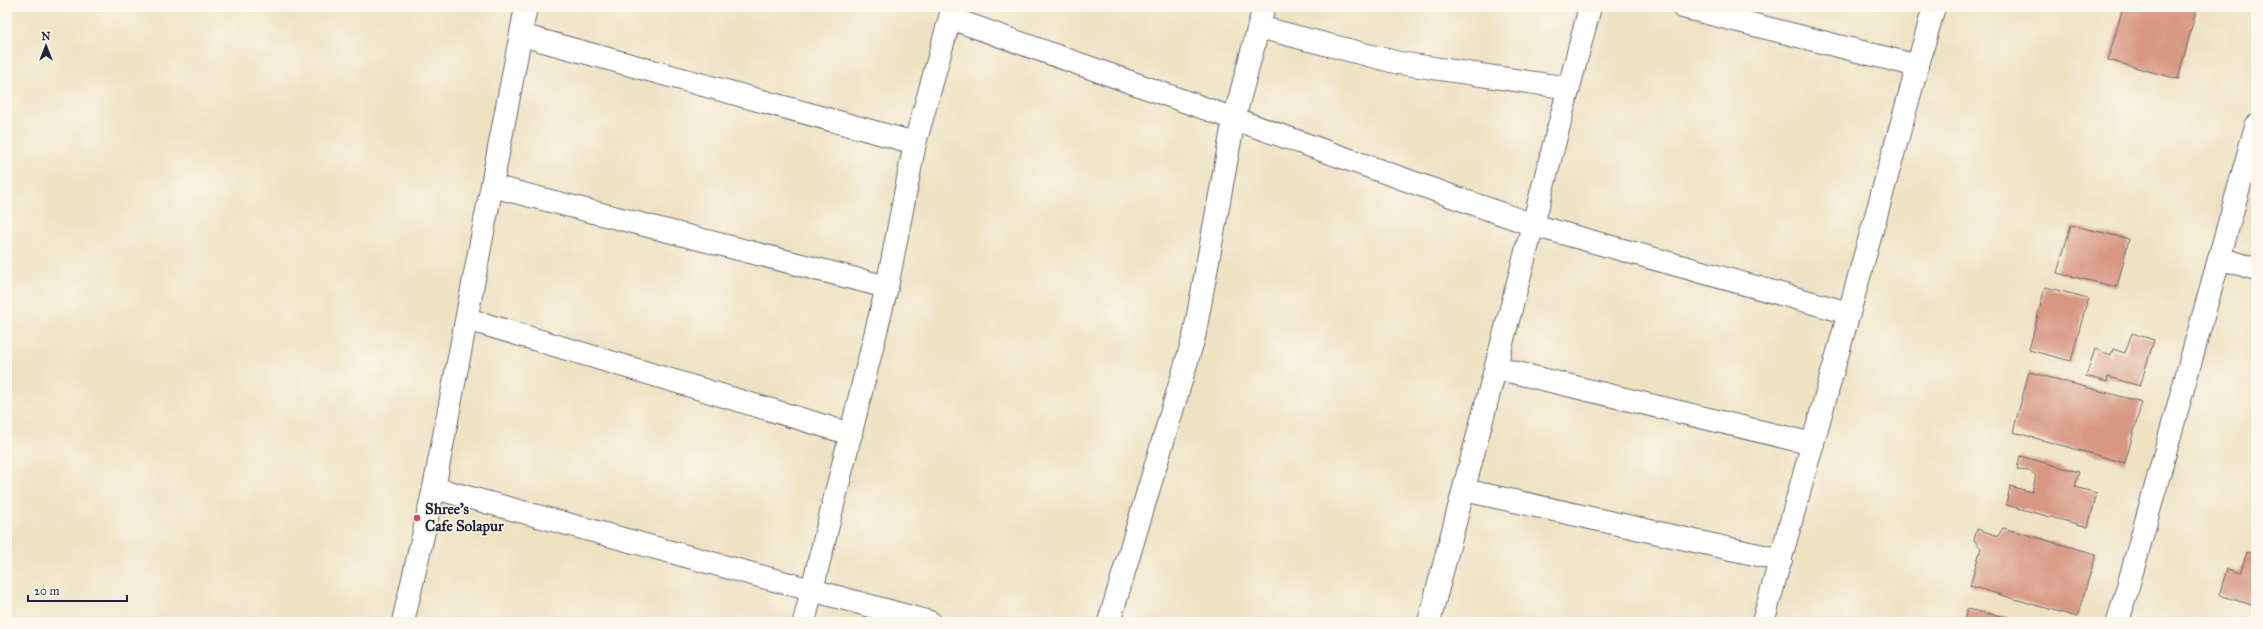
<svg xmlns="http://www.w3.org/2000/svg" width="2263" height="629" font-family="'IM FELL Great Primer',serif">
  <rect width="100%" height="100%" fill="#fbf7ec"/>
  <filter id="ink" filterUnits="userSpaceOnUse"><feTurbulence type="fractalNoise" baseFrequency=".025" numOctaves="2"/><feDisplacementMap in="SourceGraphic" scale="8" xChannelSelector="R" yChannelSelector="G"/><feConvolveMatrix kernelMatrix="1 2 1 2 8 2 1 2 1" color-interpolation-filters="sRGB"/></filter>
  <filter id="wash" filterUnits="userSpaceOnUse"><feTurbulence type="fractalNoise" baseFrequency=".012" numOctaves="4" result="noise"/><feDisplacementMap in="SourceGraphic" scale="16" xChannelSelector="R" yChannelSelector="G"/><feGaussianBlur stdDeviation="0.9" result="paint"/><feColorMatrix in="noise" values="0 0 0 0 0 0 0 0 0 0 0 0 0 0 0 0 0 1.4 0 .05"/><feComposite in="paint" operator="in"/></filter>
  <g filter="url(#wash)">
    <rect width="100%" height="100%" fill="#eee2c3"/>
    <g id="blocks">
      <g fill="#d79782">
        <path d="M 2123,7 L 2197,7 L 2178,79 L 2108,60 Z"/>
        <path d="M 2071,225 L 2129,239 L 2117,287 L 2057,273 Z"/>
        <path d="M 2045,287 L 2088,298 L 2071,361 L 2029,350 Z"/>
        <path d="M 2132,333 L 2154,340 L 2140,386 L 2108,377 L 2107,382 L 2086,376 L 2095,349 L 2111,355 L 2113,349 L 2125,353 Z"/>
        <path d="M 2029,372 L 2142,402 L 2125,463 L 2013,432 Z"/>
        <path d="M 2020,456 L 2079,472 L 2075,487 L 2097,493 L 2088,527 L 2006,505 L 2010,486 L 2032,492 L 2036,476 L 2029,470 L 2017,469 Z"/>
        <path d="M 2003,528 L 2096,554 L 2077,617 L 1970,586 L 1981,548 L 1974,540 L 1977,529 L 1998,536 Z"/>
        <path d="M 2247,552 L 2256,555 L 2255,606 L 2219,595 L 2227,569 L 2240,573 Z"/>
        <path d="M 1967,609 L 2021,620 L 2023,622 L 1964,622 Z"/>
      </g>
    </g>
  </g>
  <g filter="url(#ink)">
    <use href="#blocks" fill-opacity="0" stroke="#69656b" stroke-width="1"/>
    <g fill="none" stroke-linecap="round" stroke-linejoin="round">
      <defs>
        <g id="minor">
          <path d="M 1683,7 L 1918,66"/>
          <path d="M 950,18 L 1533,225 L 1849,313"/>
          <path d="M 1259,27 L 1399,63 L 1569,88"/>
          <path d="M 521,35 L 915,143"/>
          <path d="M 492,186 L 887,287"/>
          <path d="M 2219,258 L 2256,269"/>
          <path d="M 467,319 L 851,434"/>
          <path d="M 1496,368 L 1813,444"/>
          <path d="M 434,488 L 930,622"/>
          <path d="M 1464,490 L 1781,560"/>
          <path d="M 403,622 L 434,488 L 526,7"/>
          <path d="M 804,622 L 887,287 L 915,143 L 953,7"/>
          <path d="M 1109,622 L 1194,337 L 1234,119 L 1264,7"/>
          <path d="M 1429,622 L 1590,7"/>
          <path d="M 1763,622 L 1934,7"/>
          <path d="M 2118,622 L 2256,126"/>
        </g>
      </defs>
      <use href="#minor" stroke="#69656b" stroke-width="24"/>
      <use href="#minor" stroke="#fff" stroke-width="22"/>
    </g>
  </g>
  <circle fill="#d1495b" stroke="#fbf7ec" stroke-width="1.5" cx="417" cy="518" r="4"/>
  <g text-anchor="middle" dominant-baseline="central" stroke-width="3" stroke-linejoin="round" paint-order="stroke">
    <g font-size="15" font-weight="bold" fill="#22223b" stroke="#fbf7ec" text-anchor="start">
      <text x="425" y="509">Shree’s<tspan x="425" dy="17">Cafe Solapur</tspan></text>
    </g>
  </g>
  <rect width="2263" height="629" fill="none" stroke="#fbf7ec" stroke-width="24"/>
  <g transform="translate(46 46)" stroke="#fbf7ec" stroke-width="3" paint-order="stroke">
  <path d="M0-3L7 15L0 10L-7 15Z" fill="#22223b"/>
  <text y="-6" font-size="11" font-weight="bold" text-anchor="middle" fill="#22223b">N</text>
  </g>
  <path d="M28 595v6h99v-6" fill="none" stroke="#22223b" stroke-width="2"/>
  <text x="34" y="595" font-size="12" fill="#22223b" stroke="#fbf7ec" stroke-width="3" paint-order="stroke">20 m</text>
</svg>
